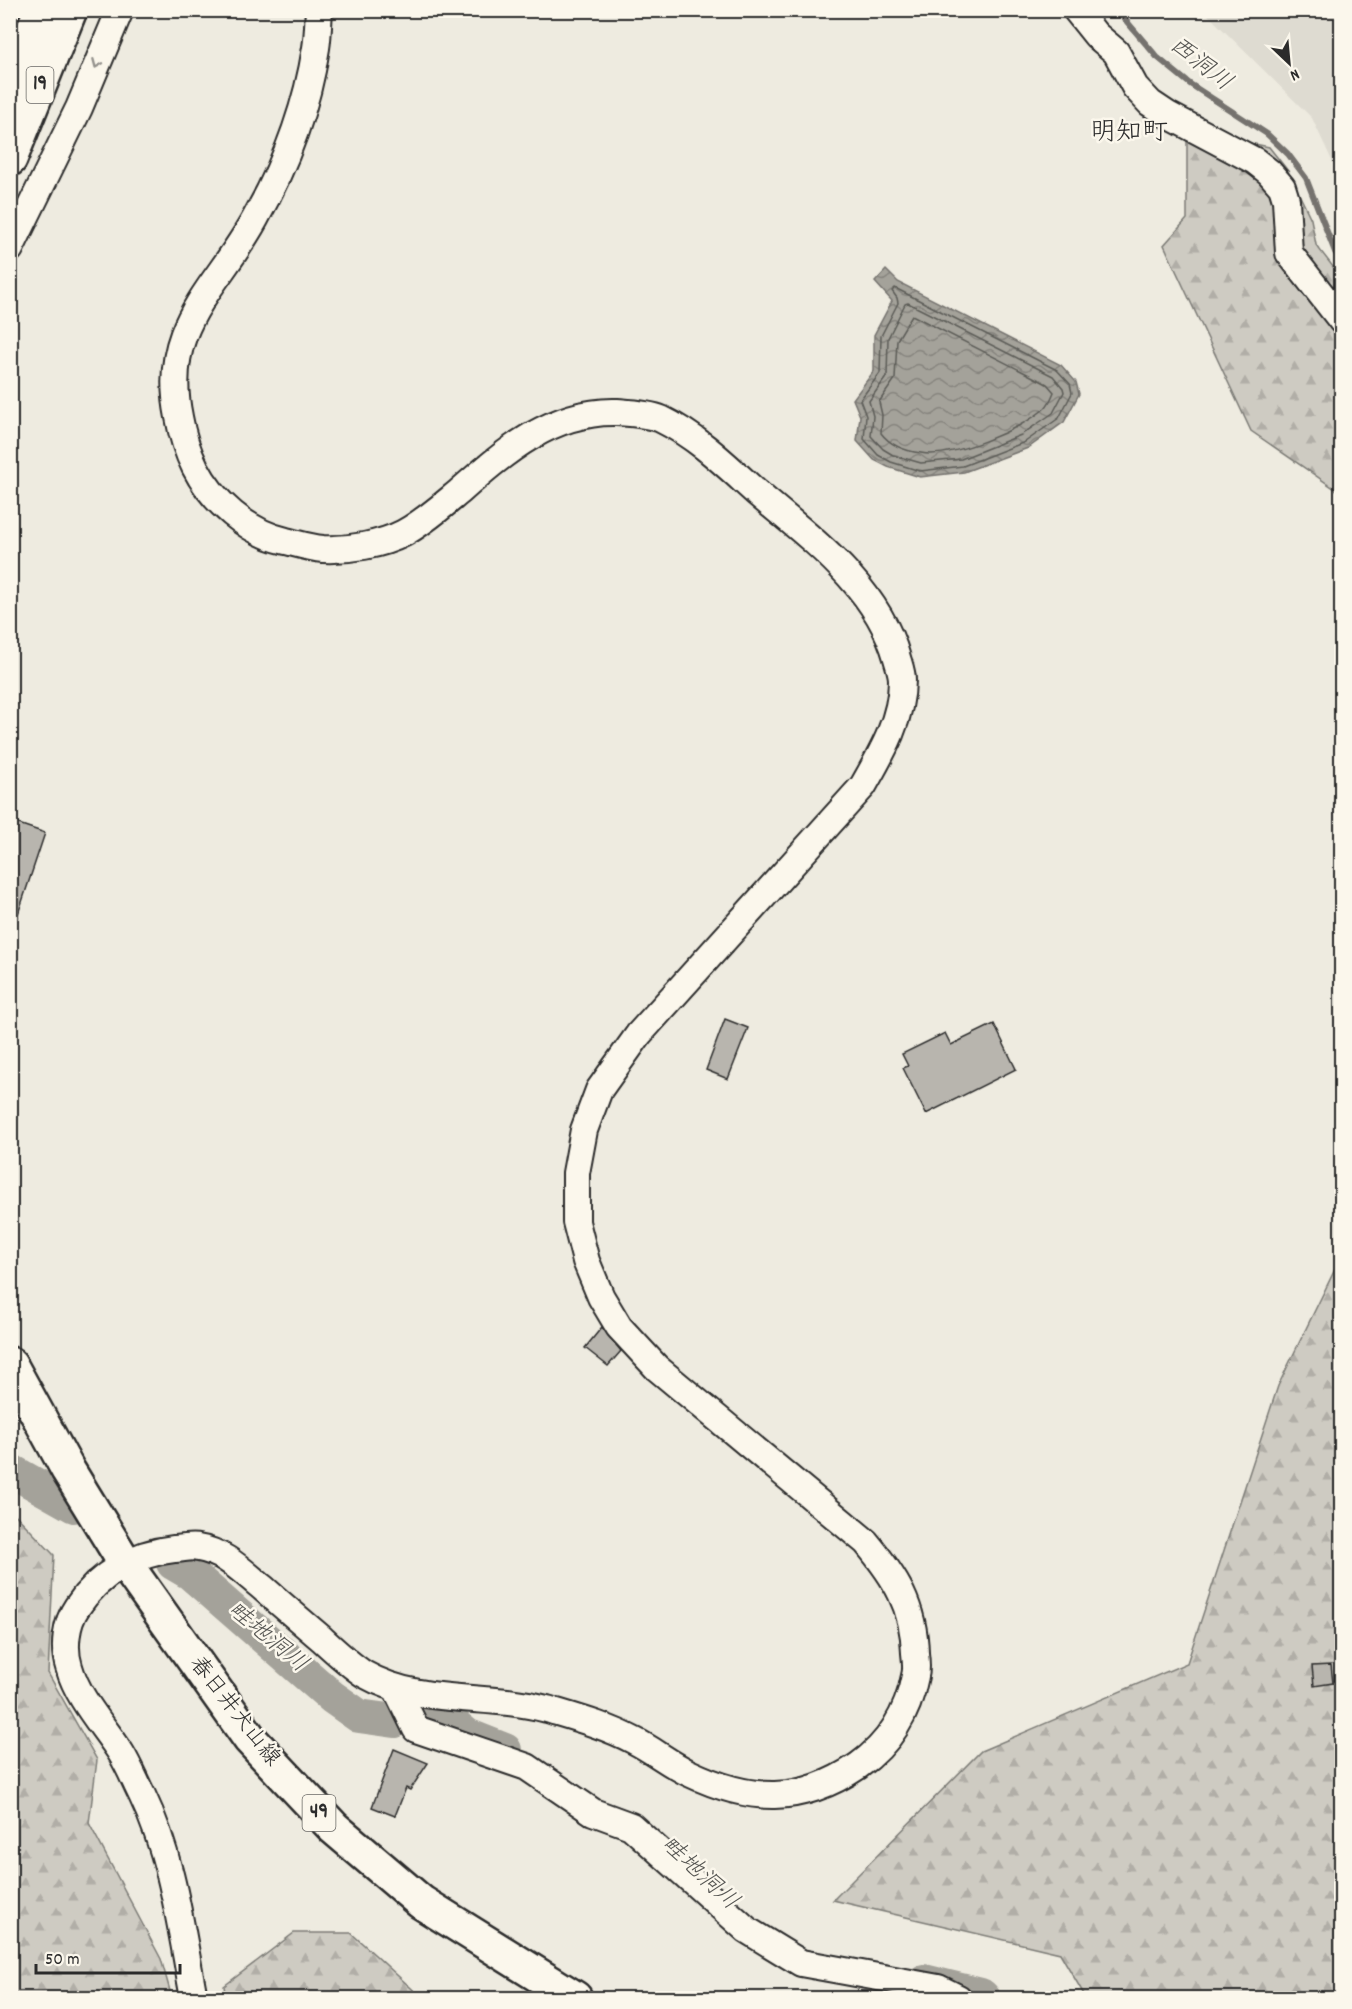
<svg xmlns="http://www.w3.org/2000/svg" width="1352" height="2009" font-family="Dekko,'Klee One',sans-serif">
  <defs>
    <pattern id="forest-firs" width="22" height="20" patternUnits="userSpaceOnUse" patternTransform="scale(1.5)"><rect width="22" height="20" fill="#cecbc2"/><path d="M5 1l3.5 6h-7zM16 11l3.5 6h-7z" fill="#b1aea7"/></pattern>
    <pattern id="water-waves" width="16" height="10" patternUnits="userSpaceOnUse" patternTransform="scale(1.5)"><rect width="16" height="10" fill="#a4a29a"/><path d="M0 5q4-4 8 0t8 0" fill="none" stroke="#86847e"/></pattern>
  </defs>
  <rect width="100%" height="100%" fill="#eeebe0"/>
  <filter id="ink" filterUnits="userSpaceOnUse"><feTurbulence type="fractalNoise" baseFrequency=".0167" numOctaves="2"/><feDisplacementMap in="SourceGraphic" scale="12" xChannelSelector="R" yChannelSelector="G"/><feConvolveMatrix kernelMatrix="1 2 1 2 8 2 1 2 1" color-interpolation-filters="sRGB"/></filter>
  <g filter="url(#ink)">
    <path fill="#dedbd1" d="M 1204,11 L 1341,11 L 1341,180 L 1312,118 Z"/>
    <g fill="url(#forest-firs)" stroke="#7c7b76" stroke-width="1.5">
      <path d="M 1187,130 L 1269,147 L 1288,171 L 1311,219 L 1316,245 L 1341,277 L 1341,493 L 1251,431 L 1164,245 L 1187,219 Z"/>
      <path d="M 1341,1257 L 1341,1998 L 1086,1998 L 1060,1953 L 833,1900 L 981,1751 L 1187,1663 L 1278,1386 Z"/>
      <path d="M 10,1509 L 54,1555 L 48,1673 L 97,1760 L 89,1823 L 161,1959 L 172,1998 L 11,1998 Z"/>
      <path d="M 294,1933 L 351,1933 L 422,1998 L 226,1998 L 224,1986 Z"/>
    </g>
    <path fill="url(#water-waves)" stroke="#74726e" stroke-width="1.5" d="M 886,270 L 898,282 L 1061,365 L 1076,382 L 1079,394 L 1064,422 L 1028,448 L 964,472 L 920,477 L 888,467 L 874,460 L 857,441 L 860,416 L 853,399 L 874,371 L 874,335 L 892,301 L 875,282 Z"/>
    <g fill="none" stroke-linecap="round" stroke-linejoin="round">
      <g stroke="#5b5b57" stroke-width="1.5">
        <path d="M 895,288 L 1057,370 L 1070,384 L 1072,393 L 1059,418 L 1025,442 L 963,466 L 920,471 L 891,462 L 878,455 L 864,439 L 866,416 L 860,400 L 880,373 L 881,336 L 898,303 L 897,298 L 892,291 Z"/>
        <path d="M 908,303 L 1053,376 L 1063,388 L 1064,392 L 1053,413 L 1021,435 L 961,459 L 921,463 L 893,455 L 883,449 L 871,436 L 873,416 L 869,401 L 887,376 L 888,338 L 905,304 Z"/>
        <path d="M 912,315 L 1047,384 L 1054,392 C 1052,397 1049,404 1045,408 C 1023,429 951,459 921,453 C 905,451 890,445 881,433 L 882,415 L 879,402 L 895,379 L 897,340 Z"/>
      </g>
      <path stroke="#74726e" stroke-width="6" d="M 1117,10 L 1157,57 L 1190,84 L 1267,134 L 1288,154 L 1306,178 L 1335,252 L 1342,262"/>
      <g stroke="#a4a29a" stroke-width="34">
        <path d="M 10,1470 L 74,1506"/>
        <path d="M 173,1563 L 190,1573 L 332,1697 L 359,1716 L 395,1721"/>
        <path d="M 428,1720 L 449,1720 L 467,1735 L 505,1750"/>
        <path d="M 924,1981 L 981,1995 L 984,1998"/>
      </g>
    </g>
    <g fill="#b8b5ae" stroke="#2b2b2b" stroke-width="1.5">
      <path d="M 10,821 L 45,833 L 13,929 L 10,928 Z"/>
      <path d="M 725,1019 L 748,1028 L 728,1079 L 706,1070 Z"/>
      <path d="M 994,1024 L 1016,1069 L 926,1114 L 903,1068 L 908,1066 L 902,1054 L 945,1033 L 951,1045 Z"/>
      <path d="M 602,1327 L 621,1351 L 608,1366 L 585,1348 Z"/>
      <path d="M 1331,1665 L 1333,1683 L 1314,1686 L 1312,1666 Z"/>
      <path d="M 394,1749 L 428,1763 L 410,1790 L 406,1788 L 395,1816 L 372,1807 Z"/>
    </g>
    <g fill="none" stroke-linecap="round" stroke-linejoin="round">
      <defs>
        <g id="minor">
          <path d="M 1076,10 L 1096,35 L 1116,52 L 1135,87 L 1150,103 L 1168,115 L 1255,161 L 1269,172 L 1282,187 L 1286,200 L 1289,253 L 1342,321"/>
          <path d="M 10,249 L 79,108 L 120,10"/>
          <path d="M 396,1688 L 416,1729 L 527,1767 L 593,1812 L 631,1826 L 747,1930 L 801,1963 L 938,1988 L 958,1998"/>
          <path d="M 194,1998 C 181,1930 173,1859 142,1795 C 135,1781 129,1766 121,1753 C 103,1725 78,1699 69,1667 C 63,1648 66,1623 77,1607 C 99,1574 135,1553 174,1549 C 182,1549 191,1546 198,1548 C 225,1552 243,1572 263,1588 C 282,1605 302,1622 322,1639 C 335,1651 349,1664 364,1674 C 420,1706 487,1693 547,1709 C 577,1718 607,1726 635,1741 C 653,1750 670,1764 689,1773 C 750,1802 800,1805 858,1766 C 889,1744 908,1713 915,1676 C 917,1669 916,1661 915,1653 C 914,1606 895,1577 866,1542 L 657,1368 L 619,1327 L 601,1297 L 586,1261 L 576,1222 L 576,1173 L 584,1130 L 599,1090 L 639,1034 L 863,786 C 882,753 902,719 902,680 C 902,673 899,665 897,658 C 877,586 811,539 757,493 C 727,466 698,437 661,419 C 649,414 630,413 617,412 C 553,410 504,452 459,492 C 442,506 424,522 404,533 C 381,545 349,550 323,549 C 311,548 298,544 286,541 C 248,533 212,501 195,467 C 187,451 182,434 179,417 C 160,325 216,290 255,219 C 284,167 307,107 316,48 C 318,36 318,23 319,10"/>
        </g>
        <path id="major" d="M 10,1364 L 68,1470 L 125,1563 L 250,1739 L 334,1828 L 421,1902 L 575,1998"/>
        <g id="highway">
          <path d="M 10,88 L 41,10"/>
          <path d="M 10,159 L 70,10"/>
        </g>
      </defs>
      <use href="#minor" stroke="#2b2b2b" stroke-width="30"/>
      <use href="#major" stroke="#2b2b2b" stroke-width="38"/>
      <use href="#highway" stroke="#2b2b2b" stroke-width="38"/>
      <use href="#minor" stroke="#fbf7ec" stroke-width="26"/>
      <use href="#major" stroke="#fbf7ec" stroke-width="33"/>
      <use href="#highway" stroke="#fbf7ec" stroke-width="33"/>
    </g>
    <defs><path id="oneway-chevron" d="M-2-3.5L2.5 0L-2 3.5" fill="none" stroke-width="1.6" stroke-linecap="round" stroke-linejoin="round" transform="scale(1.5)"/></defs>
    <use stroke="#93918c" href="#oneway-chevron" transform="translate(97 64) rotate(113)"/>
  </g>
  <g text-anchor="middle" dominant-baseline="central" stroke-width="5" stroke-linejoin="round" paint-order="stroke">
    <g fill="#fbf7ec" stroke="#696865" stroke-width="1.5">
      <rect x="26.5" y="67" width="27" height="36" rx="4.5"/>
      <rect x="302.5" y="1795" width="33" height="36" rx="4.5"/>
    </g>
    <g font-size="21" font-weight="bold" fill="#2b2b2b">
      <text x="40" y="85">19</text>
      <text x="319" y="1813">49</text>
    </g>
    <g font-size="22" fill="#2b2b2b" stroke="#fbf7ec">
      <text transform="translate(234 1712) rotate(52)">春日井犬山線</text>
    </g>
    <g font-size="24" font-style="italic" fill="#555552" stroke="#fbf7ec">
      <text transform="translate(1200 65) rotate(38)">西洞川</text>
      <text transform="translate(267 1638) rotate(40)">畦地洞川</text>
      <text transform="translate(699 1874) rotate(43)">畦地洞川</text>
    </g>
    <g font-size="26" fill="#2b2b2b" stroke="#fbf7ec">
      <text x="1129" y="133">明知町</text>
    </g>
  </g>
  <rect width="1352" height="2009" fill="none" stroke="#fbf7ec" stroke-width="36"/>
  <rect x="18" y="18" width="1316" height="1973" fill="none" stroke="#2b2b2b" stroke-width="2" filter="url(#ink)"/>
  <g transform="translate(1289 63) rotate(154)" stroke="#fbf7ec" stroke-width="4.5" paint-order="stroke">
  <path d="M0-4.5L10 22L0 15L-10 22Z" fill="#2b2b2b"/>
  <text y="-9" font-size="16" font-weight="bold" text-anchor="middle" fill="#2b2b2b">N</text>
  </g>
  <path d="M36 1964v9h144v-9" fill="none" stroke="#2b2b2b" stroke-width="3"/>
  <text x="45" y="1964" font-size="18" fill="#2b2b2b" stroke="#fbf7ec" stroke-width="4.5" paint-order="stroke">50 m</text>
</svg>
